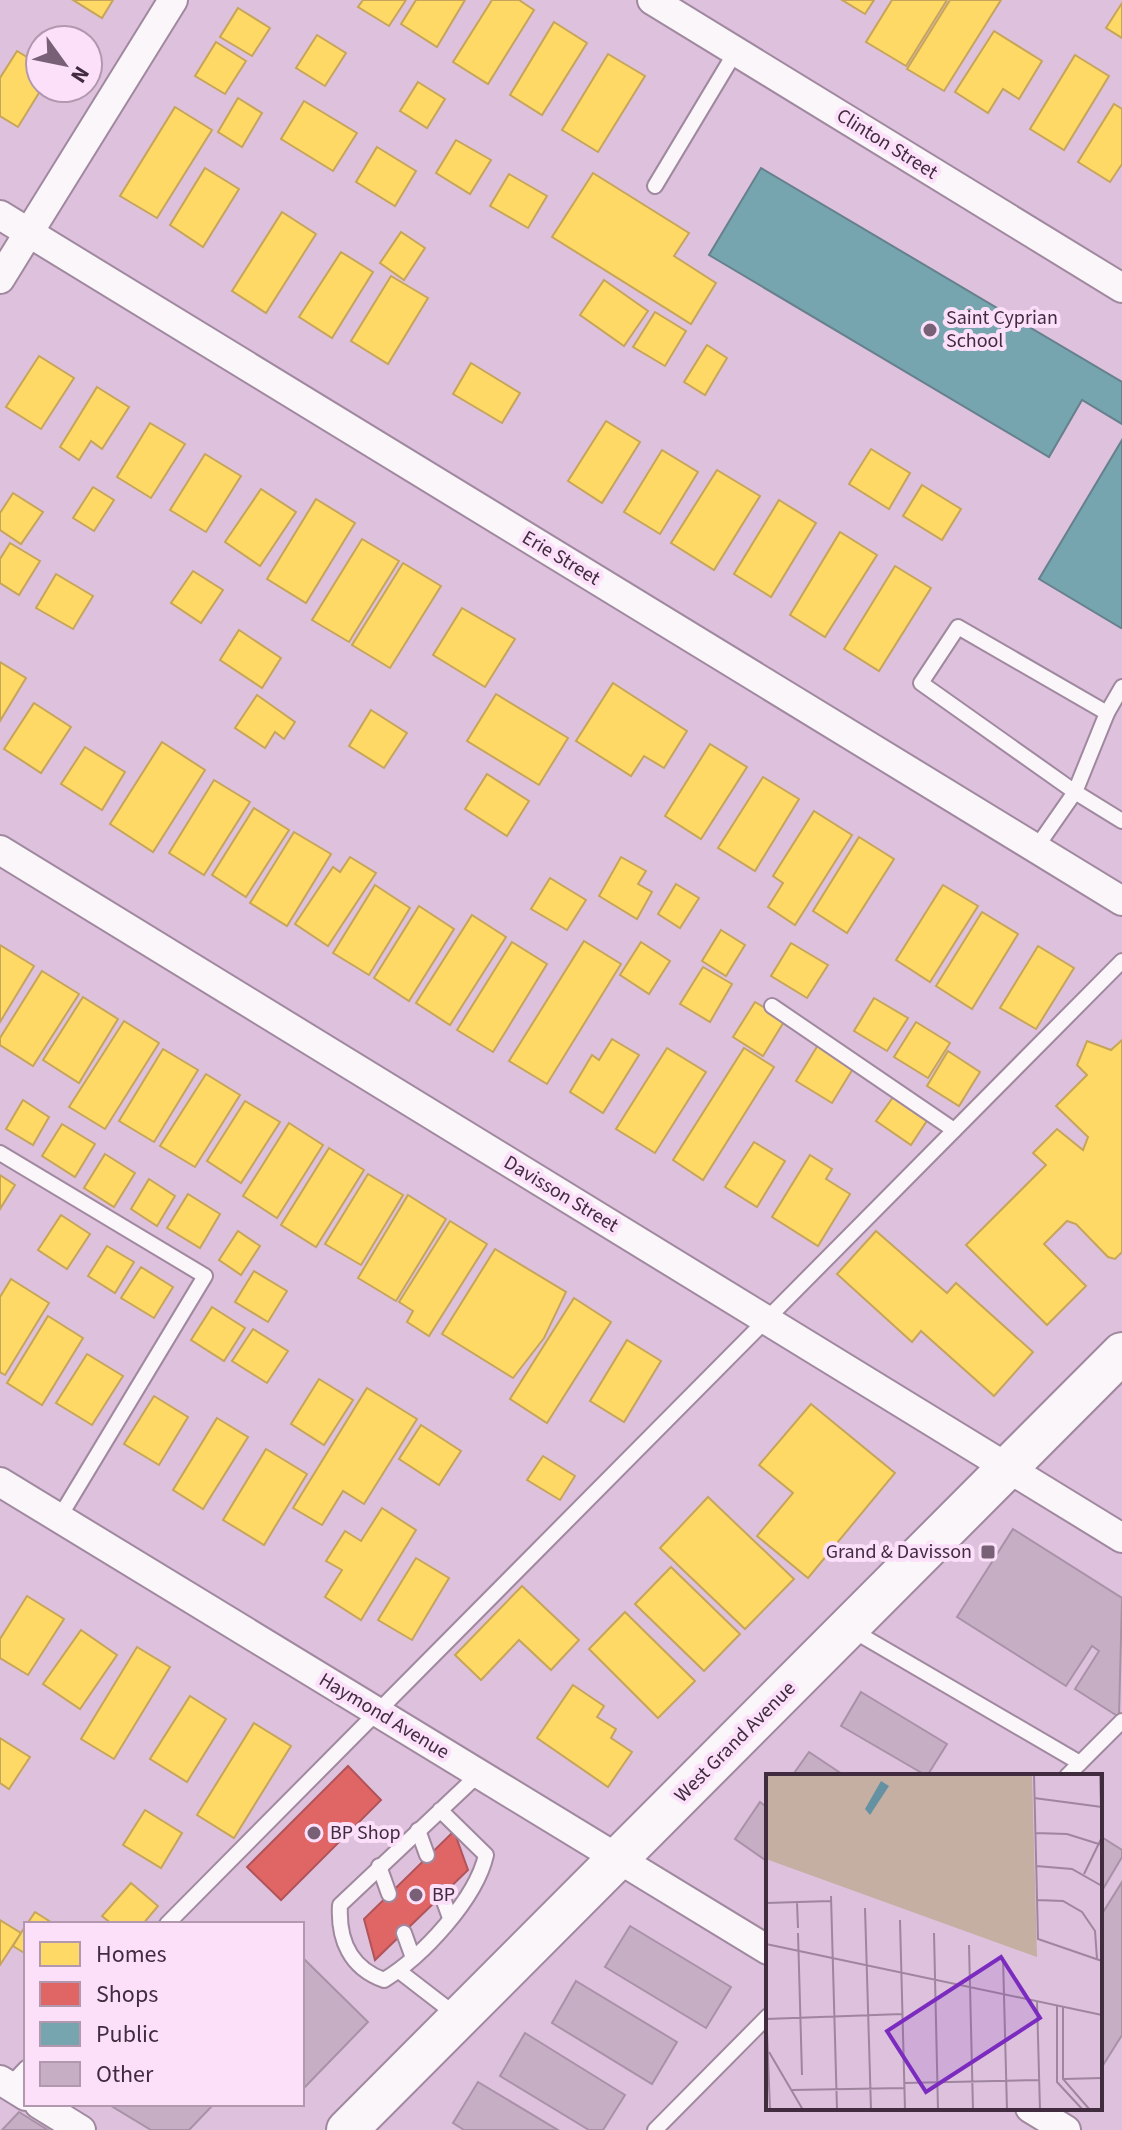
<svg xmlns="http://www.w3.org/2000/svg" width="1122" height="2130" font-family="'Source Sans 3',sans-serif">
  <rect width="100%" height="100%" fill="#dec1dd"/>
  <g fill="#ffd966" stroke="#c6a55a" stroke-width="2">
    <path d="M 73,0 L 113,0 L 102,18 Z"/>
    <path d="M 363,0 L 406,0 L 389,26 L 358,7 Z"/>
    <path d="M 416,0 L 465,0 L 437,47 L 401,24 Z"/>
    <path d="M 492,0 L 519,0 L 534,10 L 488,84 L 453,62 Z"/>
    <path d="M 842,0 L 874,0 L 865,14 Z"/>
    <path d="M 892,0 L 947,0 L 906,66 L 866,42 Z"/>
    <path d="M 950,0 L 1001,0 L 944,91 L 907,69 Z"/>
    <path d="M 1122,3 L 1122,38 L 1106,28 Z"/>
    <path d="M 238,8 L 270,28 L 252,56 L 220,37 Z"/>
    <path d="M 554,22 L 587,43 L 542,115 L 510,95 Z"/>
    <path d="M 994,31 L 1042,61 L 1019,99 L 1003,89 L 988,113 L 955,92 Z"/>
    <path d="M 317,35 L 346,53 L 325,86 L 296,68 Z"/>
    <path d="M 216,42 L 246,61 L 225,94 L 195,76 Z"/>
    <path d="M 17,51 L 40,65 L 42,88 L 18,127 L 0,116 L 0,78 Z"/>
    <path d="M 608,54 L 645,76 L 598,152 L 562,130 Z"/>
    <path d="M 1075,55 L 1109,76 L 1064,150 L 1030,129 Z"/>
    <path d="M 418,82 L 445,99 L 427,128 L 400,111 Z"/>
    <path d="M 238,98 L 262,113 L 242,147 L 218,132 Z"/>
    <path d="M 304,101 L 357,133 L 333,171 L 281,139 Z"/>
    <path d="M 1114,104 L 1122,109 L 1122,164 L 1110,182 L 1078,162 Z"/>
    <path d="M 175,107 L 212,130 L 157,218 L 120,196 Z"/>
    <path d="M 456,140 L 491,160 L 470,194 L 436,173 Z"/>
    <path d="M 377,147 L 416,171 L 395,206 L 356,182 Z"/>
    <path d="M 205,168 L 239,189 L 203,247 L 170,225 Z"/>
    <path d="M 593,173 L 689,233 L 674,256 L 716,283 L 691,324 L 552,237 Z"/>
    <path d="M 509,174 L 547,196 L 528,228 L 490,206 Z"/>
    <path d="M 282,212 L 316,234 L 266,313 L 232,291 Z"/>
    <path d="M 401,232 L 425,248 L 404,280 L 380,263 Z"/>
    <path d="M 341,252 L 373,272 L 332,338 L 299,317 Z"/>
    <path d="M 391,276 L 428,298 L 388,364 L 351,341 Z"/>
    <path d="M 604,280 L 648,311 L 624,346 L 580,315 Z"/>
    <path d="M 655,312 L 686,331 L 665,366 L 633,347 Z"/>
    <path d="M 707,345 L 727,358 L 705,395 L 684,382 Z"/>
    <path d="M 39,356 L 74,378 L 41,429 L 6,407 Z"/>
    <path d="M 471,363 L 520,393 L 502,423 L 453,394 Z"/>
    <path d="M 97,387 L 129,407 L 102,449 L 91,441 L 79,460 L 60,447 Z"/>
    <path d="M 606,421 L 640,442 L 602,503 L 568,481 Z"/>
    <path d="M 150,423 L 185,444 L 151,498 L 117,477 Z"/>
    <path d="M 871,449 L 910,473 L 889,509 L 849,484 Z"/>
    <path d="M 662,450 L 698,472 L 660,534 L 624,512 Z"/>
    <path d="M 205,454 L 241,476 L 206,532 L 170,510 Z"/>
    <path d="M 717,470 L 760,496 L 714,570 L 671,543 Z"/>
    <path d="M 922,485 L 961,509 L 942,540 L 903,516 Z"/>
    <path d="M 93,487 L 114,500 L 94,531 L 73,518 Z"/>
    <path d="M 261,489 L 296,512 L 260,566 L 225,542 Z"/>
    <path d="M 13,493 L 43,512 L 21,544 L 0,530 L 0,513 Z"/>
    <path d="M 316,499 L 355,523 L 306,603 L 267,579 Z"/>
    <path d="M 779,500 L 816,523 L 771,597 L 734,574 Z"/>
    <path d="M 840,532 L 877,555 L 825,637 L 790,615 Z"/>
    <path d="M 362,539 L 399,561 L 349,642 L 312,620 Z"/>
    <path d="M 10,543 L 40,561 L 19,595 L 0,583 L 0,559 Z"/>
    <path d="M 403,563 L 441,586 L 390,668 L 352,645 Z"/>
    <path d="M 895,566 L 931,588 L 879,671 L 844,649 Z"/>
    <path d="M 193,571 L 223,590 L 201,623 L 171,603 Z"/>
    <path d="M 56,574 L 93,596 L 73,629 L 36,608 Z"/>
    <path d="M 462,608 L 515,639 L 485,687 L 433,655 Z"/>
    <path d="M 239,630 L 281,658 L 262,688 L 220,660 Z"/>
    <path d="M 0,662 L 26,678 L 0,721 Z"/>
    <path d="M 613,683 L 687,731 L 664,768 L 644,756 L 631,776 L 576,741 Z"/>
    <path d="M 496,694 L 568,738 L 539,785 L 467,741 Z"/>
    <path d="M 257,695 L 295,722 L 284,739 L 275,732 L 265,748 L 235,728 Z"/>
    <path d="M 34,703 L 71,727 L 41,773 L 4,749 Z"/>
    <path d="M 371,710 L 407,733 L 384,768 L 349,746 Z"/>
    <path d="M 162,742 L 205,770 L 153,852 L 110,824 Z"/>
    <path d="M 710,744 L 747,767 L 701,839 L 665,816 Z"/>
    <path d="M 85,747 L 125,772 L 102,810 L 61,784 Z"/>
    <path d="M 487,774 L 529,801 L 507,836 L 465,809 Z"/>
    <path d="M 763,777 L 799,799 L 755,871 L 718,848 Z"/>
    <path d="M 214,780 L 250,802 L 204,875 L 169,853 Z"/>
    <path d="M 254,808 L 289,830 L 246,897 L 212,875 Z"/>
    <path d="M 814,811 L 852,835 L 795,925 L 768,907 L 783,883 L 773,876 Z"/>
    <path d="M 294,832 L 331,854 L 287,926 L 250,903 Z"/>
    <path d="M 859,837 L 894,859 L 847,933 L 813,911 Z"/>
    <path d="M 350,857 L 376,873 L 328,946 L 295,924 L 333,867 L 340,872 Z"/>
    <path d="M 621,857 L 646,871 L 638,884 L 652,892 L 637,919 L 599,896 Z"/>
    <path d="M 550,878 L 586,900 L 567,930 L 531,909 Z"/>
    <path d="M 676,884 L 699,898 L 680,928 L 658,914 Z"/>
    <path d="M 375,885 L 410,908 L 369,975 L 333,953 Z"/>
    <path d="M 943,885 L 978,906 L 930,982 L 896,960 Z"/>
    <path d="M 419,906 L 454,929 L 409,1001 L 374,978 Z"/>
    <path d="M 982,912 L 1018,934 L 972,1009 L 936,986 Z"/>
    <path d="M 472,915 L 506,937 L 450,1025 L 416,1003 Z"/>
    <path d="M 721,930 L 745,945 L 726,976 L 702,961 Z"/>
    <path d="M 584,941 L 621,964 L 547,1084 L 509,1061 Z"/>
    <path d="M 512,942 L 547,964 L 493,1052 L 457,1030 Z"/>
    <path d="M 641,942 L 670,961 L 649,994 L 620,975 Z"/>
    <path d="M 791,943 L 828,965 L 807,998 L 771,976 Z"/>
    <path d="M 0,945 L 34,966 L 0,1022 Z"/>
    <path d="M 1038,946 L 1074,968 L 1036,1029 L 1000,1008 Z"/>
    <path d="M 703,967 L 732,984 L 710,1022 L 680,1004 Z"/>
    <path d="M 42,971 L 79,994 L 33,1066 L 0,1045 L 0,1038 Z"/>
    <path d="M 83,997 L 118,1019 L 79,1083 L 43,1060 Z"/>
    <path d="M 874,998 L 908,1018 L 887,1051 L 854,1031 Z"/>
    <path d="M 755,1002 L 785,1020 L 763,1056 L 733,1037 Z"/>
    <path d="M 124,1021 L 159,1043 L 105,1129 L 69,1107 Z"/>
    <path d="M 916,1022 L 950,1043 L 928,1078 L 894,1057 Z"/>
    <path d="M 612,1039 L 639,1055 L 603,1113 L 570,1092 L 592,1055 L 599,1060 Z"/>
    <path d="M 1122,1040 L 1122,1252 L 1115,1259 L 1108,1257 L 1076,1224 L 1067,1221 L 1044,1244 L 1086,1286 L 1047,1325 L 966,1245 L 1046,1165 L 1033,1153 L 1057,1129 L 1083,1150 L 1088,1137 L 1056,1106 L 1087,1075 L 1077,1065 L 1087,1041 L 1111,1050 Z"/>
    <path d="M 818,1045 L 854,1067 L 832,1103 L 796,1081 Z"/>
    <path d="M 667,1048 L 706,1072 L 655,1153 L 616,1129 Z"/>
    <path d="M 744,1048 L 774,1067 L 703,1180 L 673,1160 Z"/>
    <path d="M 163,1049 L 198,1070 L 154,1142 L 119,1121 Z"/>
    <path d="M 948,1051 L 980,1072 L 959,1106 L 927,1086 Z"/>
    <path d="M 206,1074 L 240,1095 L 195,1167 L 160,1146 Z"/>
    <path d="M 896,1093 L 930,1116 L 911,1145 L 876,1121 Z"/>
    <path d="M 23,1100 L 49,1117 L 33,1145 L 6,1129 Z"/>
    <path d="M 245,1101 L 280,1122 L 241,1183 L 207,1161 Z"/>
    <path d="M 289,1123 L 323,1145 L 277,1218 L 243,1196 Z"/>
    <path d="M 62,1124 L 95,1144 L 75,1177 L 42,1156 Z"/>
    <path d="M 754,1142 L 785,1161 L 757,1207 L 725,1187 Z"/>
    <path d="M 329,1148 L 364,1170 L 316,1247 L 281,1225 Z"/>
    <path d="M 105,1154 L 135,1173 L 114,1207 L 84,1188 Z"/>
    <path d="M 810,1155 L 832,1169 L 826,1179 L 850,1194 L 818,1246 L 772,1217 Z"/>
    <path d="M 368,1174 L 403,1195 L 361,1265 L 325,1244 Z"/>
    <path d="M 0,1175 L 15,1185 L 0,1209 Z"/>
    <path d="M 149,1179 L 175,1196 L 157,1226 L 131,1209 Z"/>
    <path d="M 188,1194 L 220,1214 L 200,1248 L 167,1228 Z"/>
    <path d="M 408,1195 L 446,1219 L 396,1301 L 358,1278 Z"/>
    <path d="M 61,1215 L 90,1234 L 67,1269 L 38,1250 Z"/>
    <path d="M 450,1221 L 487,1244 L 429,1336 L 407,1322 L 413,1311 L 399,1302 Z"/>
    <path d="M 238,1231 L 260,1246 L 241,1275 L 219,1260 Z"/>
    <path d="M 876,1231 L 947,1293 L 956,1283 L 1033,1352 L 994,1396 L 921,1331 L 912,1342 L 837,1274 Z"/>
    <path d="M 107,1246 L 134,1262 L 115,1293 L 88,1276 Z"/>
    <path d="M 495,1249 L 566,1292 L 544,1338 L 513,1378 L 442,1334 Z"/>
    <path d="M 141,1267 L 173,1287 L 154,1318 L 121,1298 Z"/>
    <path d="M 254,1271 L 287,1291 L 268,1322 L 235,1302 Z"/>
    <path d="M 11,1279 L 49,1303 L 5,1375 L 0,1372 L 0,1297 Z"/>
    <path d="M 574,1298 L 611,1322 L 547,1423 L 510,1399 Z"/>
    <path d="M 212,1307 L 245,1328 L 224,1361 L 191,1340 Z"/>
    <path d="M 48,1316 L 83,1338 L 42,1405 L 7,1383 Z"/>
    <path d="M 253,1329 L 288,1351 L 267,1383 L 232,1361 Z"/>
    <path d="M 627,1340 L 661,1361 L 624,1422 L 590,1401 Z"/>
    <path d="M 87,1354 L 123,1376 L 92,1425 L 56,1403 Z"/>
    <path d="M 319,1379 L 353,1400 L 324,1445 L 291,1424 Z"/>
    <path d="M 367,1388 L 417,1419 L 364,1504 L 343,1491 L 322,1525 L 293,1508 Z"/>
    <path d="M 154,1396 L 188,1417 L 159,1465 L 124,1444 Z"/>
    <path d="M 811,1404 L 895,1473 L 808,1578 L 757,1536 L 793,1493 L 759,1465 Z"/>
    <path d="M 217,1418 L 248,1437 L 203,1509 L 173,1490 Z"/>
    <path d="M 421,1425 L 461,1451 L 439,1485 L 399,1459 Z"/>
    <path d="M 266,1449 L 307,1474 L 264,1545 L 223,1520 Z"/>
    <path d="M 543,1456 L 575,1476 L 560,1500 L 527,1480 Z"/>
    <path d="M 708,1497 L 794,1579 L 745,1629 L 660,1548 Z"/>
    <path d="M 382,1508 L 416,1530 L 361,1620 L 325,1597 L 342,1570 L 326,1561 L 345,1531 L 361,1541 Z"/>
    <path d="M 416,1558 L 449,1578 L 412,1640 L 378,1620 Z"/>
    <path d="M 671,1567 L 740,1634 L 704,1671 L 635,1604 Z"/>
    <path d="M 522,1586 L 579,1640 L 551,1670 L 519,1640 L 481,1680 L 455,1655 Z"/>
    <path d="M 27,1596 L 64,1619 L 28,1675 L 0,1658 L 0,1639 Z"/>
    <path d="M 625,1612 L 695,1681 L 658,1718 L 589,1649 Z"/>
    <path d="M 81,1630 L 117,1655 L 80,1709 L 43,1684 Z"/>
    <path d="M 137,1647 L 170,1667 L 114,1759 L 81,1739 Z"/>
    <path d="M 573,1685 L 604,1706 L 597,1717 L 616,1729 L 611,1738 L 632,1752 L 608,1787 L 537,1738 Z"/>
    <path d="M 190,1696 L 226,1719 L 187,1782 L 150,1759 Z"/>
    <path d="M 254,1723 L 291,1746 L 234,1838 L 197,1815 Z"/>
    <path d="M 0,1738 L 30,1757 L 9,1789 L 0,1783 Z"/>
    <path d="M 145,1810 L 182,1833 L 161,1868 L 123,1845 Z"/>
    <path d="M 131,1883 L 158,1906 L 143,1924 L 112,1924 L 102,1916 Z"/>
    <path d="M 35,1912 L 54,1924 L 27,1924 Z"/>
    <path d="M 0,1920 L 21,1933 L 0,1965 Z"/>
    <path d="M 26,1925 L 26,1954 L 13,1946 Z"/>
  </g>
  <g fill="#e06666" stroke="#b0545a" stroke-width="2">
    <path d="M 348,1766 L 381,1800 L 281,1900 L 247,1867 Z"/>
    <path d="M 454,1831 L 468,1870 L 375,1960 L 364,1919 Z"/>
  </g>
  <g fill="#76a5af" stroke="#66808d" stroke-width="2">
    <path d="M 761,168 L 1122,382 L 1122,424 L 1082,400 L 1049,457 L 709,255 Z"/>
    <path d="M 1122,440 L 1122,627 L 1121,628 L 1039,579 Z"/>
  </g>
  <g fill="#c6afc5" stroke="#a992a8" stroke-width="2">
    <path d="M 1013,1529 L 1122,1598 L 1119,1717 L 1075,1689 L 1099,1651 L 1092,1646 L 1066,1686 L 957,1617 Z"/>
    <path d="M 861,1692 L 947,1744 L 927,1776 L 841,1726 Z"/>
    <path d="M 809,1752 L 845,1776 L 792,1776 Z"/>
    <path d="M 760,1802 L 768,1808 L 768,1862 L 735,1839 Z"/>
    <path d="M 1100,1836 L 1122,1850 L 1122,1857 L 1100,1894 Z"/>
    <path d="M 1122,1882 L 1122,2035 L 1100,2070 L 1100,1917 Z"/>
    <path d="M 630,1926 L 731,1987 L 706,2028 L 605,1967 Z"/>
    <path d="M 302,1957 L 368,2022 L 302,2090 Z"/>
    <path d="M 576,1981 L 677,2042 L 652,2084 L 552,2023 Z"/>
    <path d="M 525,2033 L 625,2095 L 603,2130 L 589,2130 L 500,2076 Z"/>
    <path d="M 478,2082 L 558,2130 L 464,2130 L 453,2123 Z"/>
    <path d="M 108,2104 L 210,2104 L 212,2106 L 189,2130 L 151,2130 Z"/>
    <path d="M 19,2112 L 48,2130 L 2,2130 Z"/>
  </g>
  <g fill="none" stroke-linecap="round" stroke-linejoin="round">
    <defs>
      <g id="service">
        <path d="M 655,186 L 736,51"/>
        <path d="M 1122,687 L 1107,713 L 958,627 L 921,683 L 1075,792 L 1122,821"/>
        <path d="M 1036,848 L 1075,792 L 1107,713"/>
        <path d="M 772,1006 L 954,1130"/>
        <path d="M 0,1153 L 205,1276 L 59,1518"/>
        <path d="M 852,1630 L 1080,1763"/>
        <path d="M 1067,1776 L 1122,1721"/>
        <path d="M 440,1810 L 486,1855 C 476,1899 423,1956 384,1980 C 350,1968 338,1939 340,1905 L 479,1774"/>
        <path d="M 418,1830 L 427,1855"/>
        <path d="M 379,1866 L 389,1894"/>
        <path d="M 441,1893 L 450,1918"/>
        <path d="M 167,1924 L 1122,961"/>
        <path d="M 404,1933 L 413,1958"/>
        <path d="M 399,1971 L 456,2015"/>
        <path d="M 7,2088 L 26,2068"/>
        <path d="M 655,2130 L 768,2016"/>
      </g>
      <g id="minor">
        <path d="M 652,0 L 1122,288"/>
        <path d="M 0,215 L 1122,901"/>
        <path d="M 0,279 L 173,0"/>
        <path d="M 0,850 L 1122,1538"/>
        <path d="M 0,1482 L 768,1950"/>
        <path d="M 0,2080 L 26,2096"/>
        <path d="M 39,2104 L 81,2130"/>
        <path d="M 1030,2108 L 1066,2130"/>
      </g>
      <path id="secondary" d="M 347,2130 L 1122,1353"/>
    </defs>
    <use href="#service" stroke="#a0899f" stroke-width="18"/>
    <use href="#minor" stroke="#a0899f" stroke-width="32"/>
    <use href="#secondary" stroke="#a0899f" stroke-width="44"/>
    <use href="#service" stroke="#faf6fa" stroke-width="14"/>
    <use href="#minor" stroke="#faf6fa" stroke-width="28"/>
    <use href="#secondary" stroke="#faf6fa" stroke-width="40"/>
  </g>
  <g fill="#786076" stroke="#fce0fa" stroke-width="3">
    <circle cx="930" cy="330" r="8"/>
    <rect x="980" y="1544" width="16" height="16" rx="4"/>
    <circle cx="314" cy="1833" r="8"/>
    <circle cx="416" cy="1895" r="8"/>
  </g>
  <g text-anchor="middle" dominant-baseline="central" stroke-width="8" stroke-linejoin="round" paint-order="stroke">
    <g font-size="20" fill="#412b3f" stroke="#fce0fa">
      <text transform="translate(887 144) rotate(32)">Clinton Street</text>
      <text transform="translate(561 558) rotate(31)">Erie Street</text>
      <text transform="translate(561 1194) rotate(31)">Davisson Street</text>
      <text transform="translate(384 1716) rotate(31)">Haymond Avenue</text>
      <text transform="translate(735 1742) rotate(-45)">West Grand Avenue</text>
    </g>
    <g font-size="20" fill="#412b3f" stroke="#fce0fa" text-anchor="start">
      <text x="946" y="318">Saint Cyprian<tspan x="946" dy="23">School</tspan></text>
      <text x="972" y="1552" text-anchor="end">Grand &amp; Davisson</text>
      <text x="330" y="1833">BP Shop</text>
      <text x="432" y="1895">BP</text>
    </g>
  </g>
  <g transform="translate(766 1774)">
    <rect width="336" height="336" fill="#dec1dd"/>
    <path d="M 0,0 L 266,0 L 271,183 L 0,85 Z" fill="#c5aea2"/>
    <path d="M 115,7 L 123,12 L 104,41 L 99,35 Z" fill="#6492a3"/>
    <path fill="none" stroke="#9f859e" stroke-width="2" d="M 268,0 L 272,165 L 336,187M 334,0 L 335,32M 268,24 L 336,33M 269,59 L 301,60 L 336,71M 270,92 L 306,95 L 336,112M 318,100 L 336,63M 65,122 L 71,336M 271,126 L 297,127 L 316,138 L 329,157 L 331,185M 31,128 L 32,154M 0,129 L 65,127M 99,134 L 105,336M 134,146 L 139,336M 32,159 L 36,301M 168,159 L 172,336M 0,170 L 336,241M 203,171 L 207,336M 237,183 L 241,336M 271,227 L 274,336M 291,231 L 291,308 L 317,336M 0,232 L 4,336M 297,233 L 297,305 L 324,336M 0,245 L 136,240M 3,278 L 37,336M 298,305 L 336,304M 138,309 L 273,306M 26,316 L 138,314"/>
    <path fill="#7b2cbf" fill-opacity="0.15" stroke="#7b2cbf" stroke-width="4" d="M 235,183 L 274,244 L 160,318 L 121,257 Z"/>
    <rect width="336" height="336" fill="none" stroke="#412b3f" stroke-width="4"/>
  </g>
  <rect x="24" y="1922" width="280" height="184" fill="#fce0fa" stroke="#b198af" stroke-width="2"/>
  <rect x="40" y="1942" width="40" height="24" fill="#ffd966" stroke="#b198af" stroke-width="2"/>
  <text x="96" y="1962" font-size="24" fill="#412b3f">Homes</text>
  <rect x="40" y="1982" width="40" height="24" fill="#e06666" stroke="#b198af" stroke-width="2"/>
  <text x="96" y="2002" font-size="24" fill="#412b3f">Shops</text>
  <rect x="40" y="2022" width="40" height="24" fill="#76a5af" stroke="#b198af" stroke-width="2"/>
  <text x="96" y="2042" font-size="24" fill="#412b3f">Public</text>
  <rect x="40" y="2062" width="40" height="24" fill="#c6afc5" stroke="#b198af" stroke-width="2"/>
  <text x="96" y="2082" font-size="24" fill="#412b3f">Other</text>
  <g transform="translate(64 64) rotate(123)"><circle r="38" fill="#fce0fa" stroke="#b198af" stroke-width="2"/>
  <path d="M0-6L14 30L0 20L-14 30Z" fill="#786076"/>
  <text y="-12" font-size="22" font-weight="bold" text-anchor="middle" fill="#412b3f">N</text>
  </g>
</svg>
